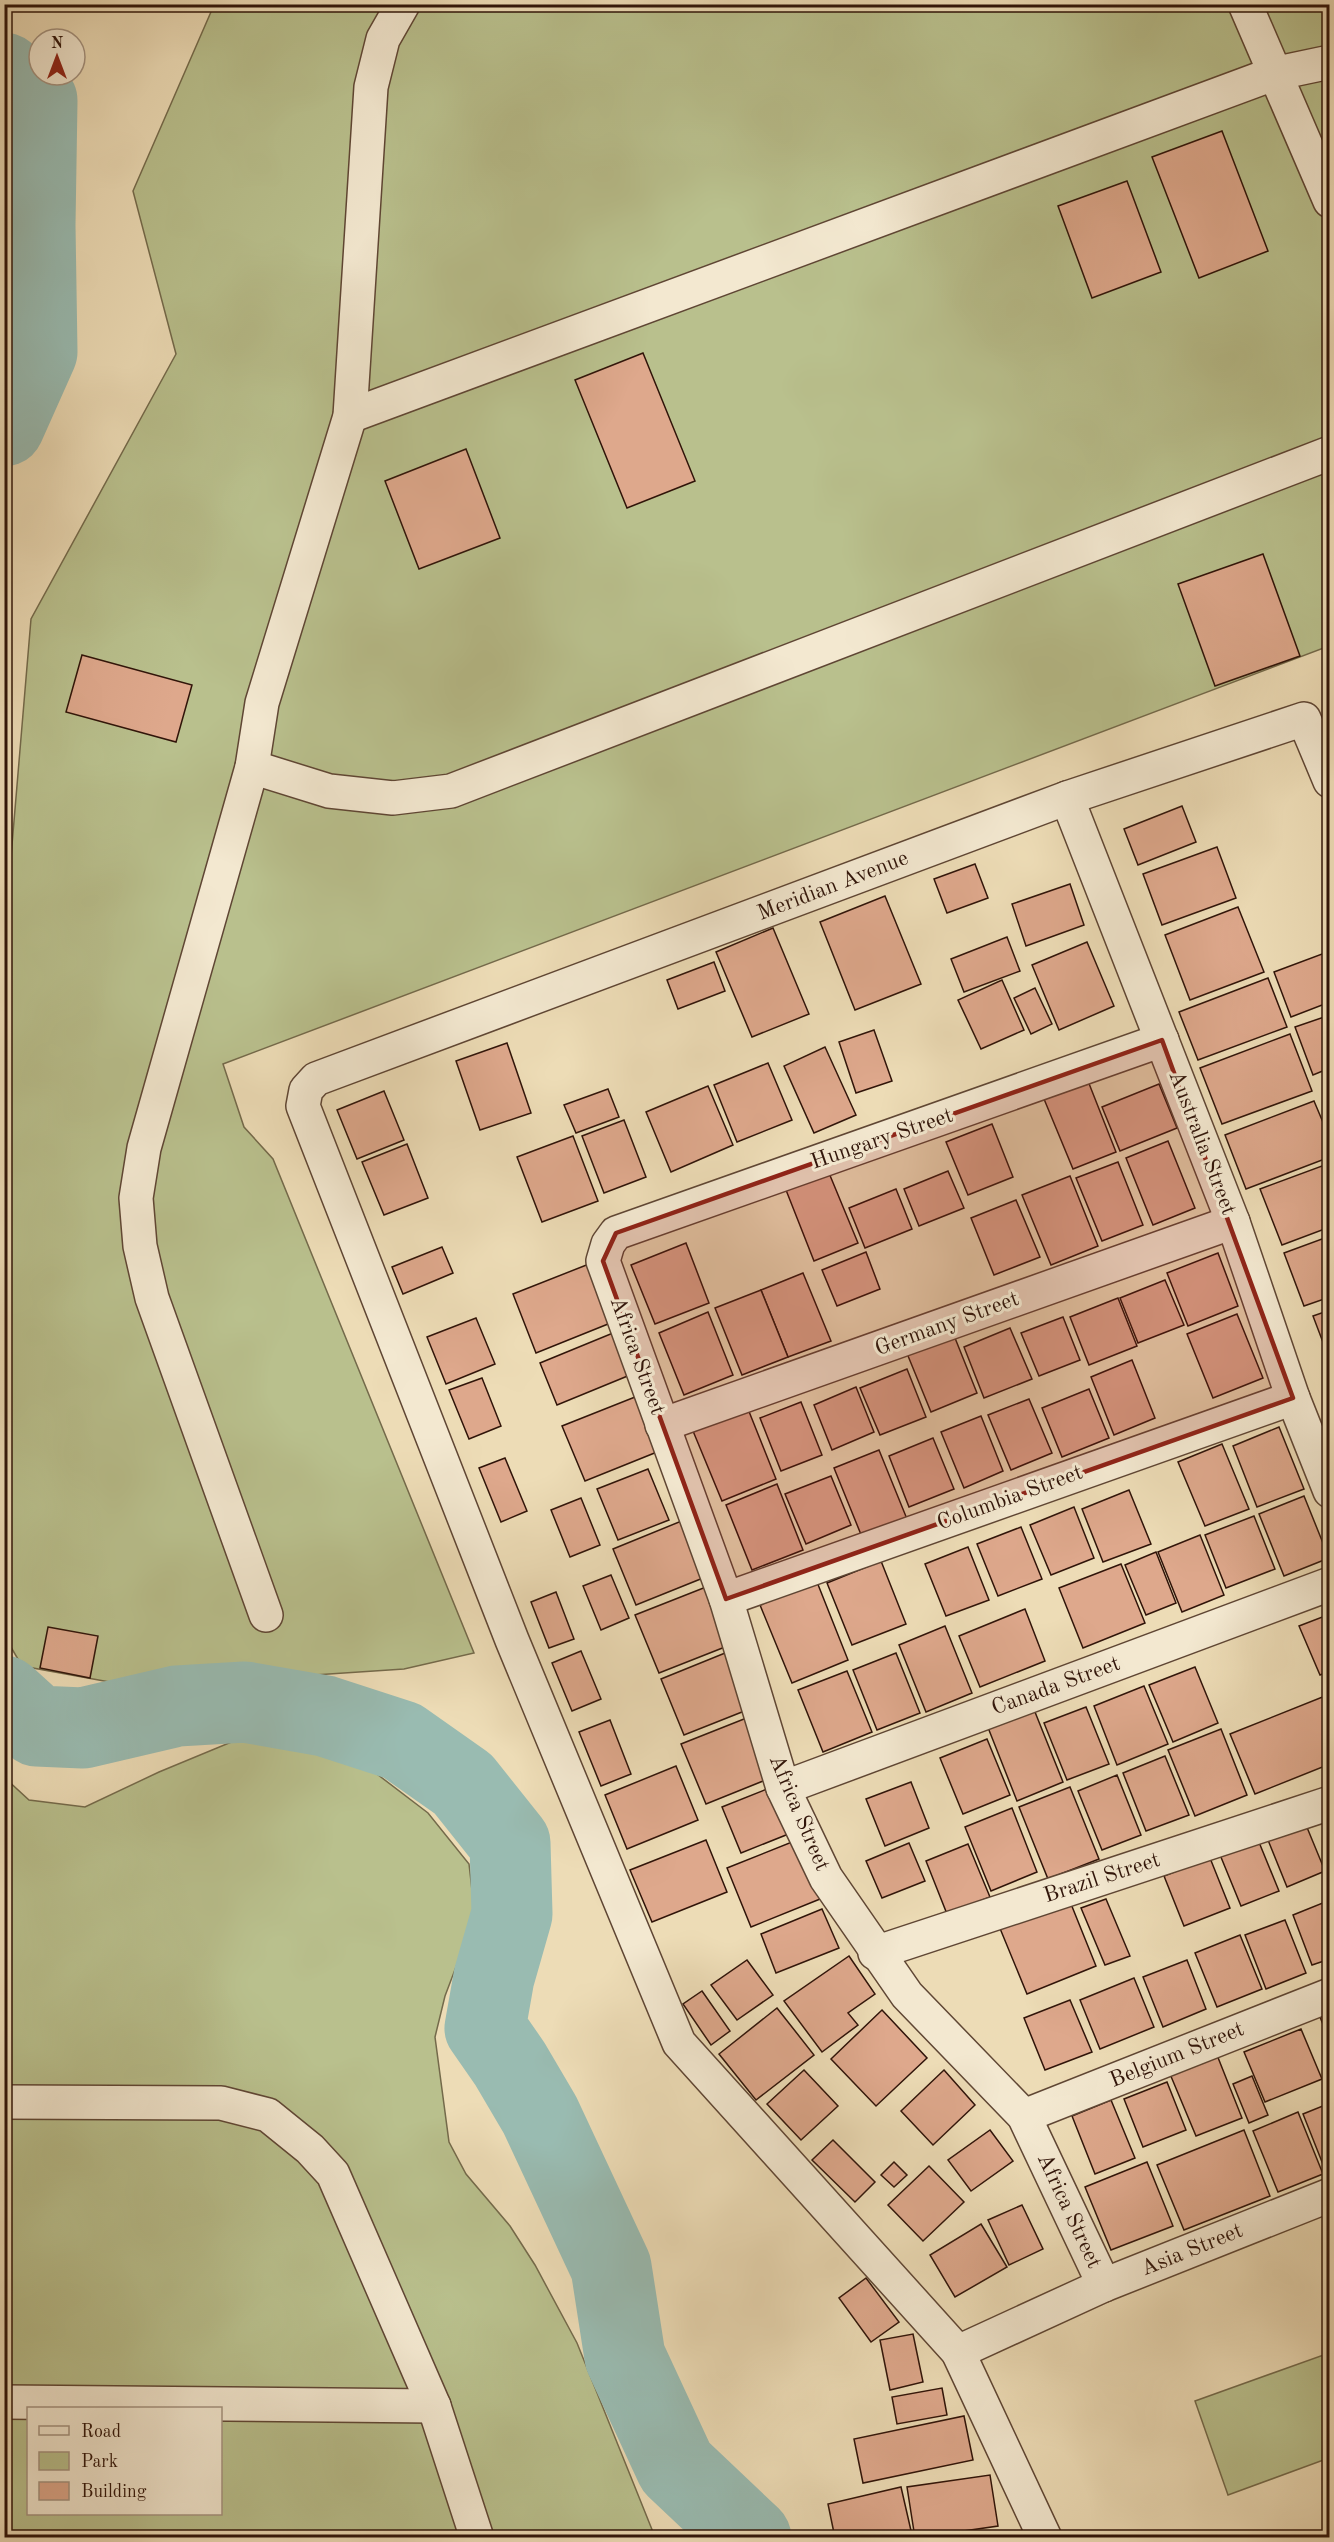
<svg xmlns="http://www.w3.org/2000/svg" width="1334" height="2542" font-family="'Old Standard TT',serif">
  <rect width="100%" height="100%" fill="#eddcb6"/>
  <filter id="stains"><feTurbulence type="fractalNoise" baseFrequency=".00333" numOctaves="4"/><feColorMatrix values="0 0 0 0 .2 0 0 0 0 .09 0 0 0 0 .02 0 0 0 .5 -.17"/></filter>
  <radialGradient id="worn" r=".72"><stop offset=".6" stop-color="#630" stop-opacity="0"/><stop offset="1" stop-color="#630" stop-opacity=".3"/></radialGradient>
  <g fill="#b9c08d" stroke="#746a4b" stroke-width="1.5" fill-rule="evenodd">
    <path d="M 214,5 L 1329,5 L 1329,646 L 223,1064 L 244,1127 L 273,1159 L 474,1653 L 404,1669 L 137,1687 L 22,1666 L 5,1637 L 4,940 L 31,619 L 176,354 L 133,191 Z"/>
    <path d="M 241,1738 L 310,1749 L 373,1771 L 428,1813 L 469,1864 L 475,1917 L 445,1996 L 435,2037 L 449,2142 L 466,2174 L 510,2226 L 535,2265 L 577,2343 L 655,2537 L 5,2537 L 5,1778 L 29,1800 L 85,1807 L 159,1772 ZM 28,2408 L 220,2408 L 220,2514 L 28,2514 Z"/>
    <path d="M 1329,2353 L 1329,2458 L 1228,2495 L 1195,2401 Z"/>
  </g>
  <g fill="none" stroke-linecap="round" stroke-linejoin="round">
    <g stroke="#99bbb1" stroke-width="81">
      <path d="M 4,73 L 37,101 L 35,225 L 37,352 L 4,426"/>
      <path d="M 4,1696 L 37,1726 L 83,1728 L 177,1706 L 245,1702 L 325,1716 L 402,1741 L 463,1784 L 510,1843 L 512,1914 L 494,1977 L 485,2028 L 510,2064 L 540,2115 L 611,2267 L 625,2357 L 676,2467 L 751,2538"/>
    </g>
  </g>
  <g fill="#dea88c" stroke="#301409" stroke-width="1.5">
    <path d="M 1222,131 L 1268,251 L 1199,278 L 1152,157 Z"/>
    <path d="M 1127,181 L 1161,272 L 1092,298 L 1058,206 Z"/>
    <path d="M 643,353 L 695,481 L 627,508 L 575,380 Z"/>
    <path d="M 466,449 L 500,538 L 419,569 L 385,481 Z"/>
    <path d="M 1263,554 L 1300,656 L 1215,686 L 1178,584 Z"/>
    <path d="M 82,655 L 192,685 L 176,742 L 66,712 Z"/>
    <path d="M 1182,806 L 1196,842 L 1138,865 L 1124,829 Z"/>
    <path d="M 1217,847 L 1236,898 L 1162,925 L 1143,874 Z"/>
    <path d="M 975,864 L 988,898 L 947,913 L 934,879 Z"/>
    <path d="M 1070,884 L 1084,925 L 1026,946 L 1012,904 Z"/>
    <path d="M 885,896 L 921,984 L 855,1010 L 820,922 Z"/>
    <path d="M 1238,907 L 1264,972 L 1190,1000 L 1165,935 Z"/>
    <path d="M 773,928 L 809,1014 L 752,1037 L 716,952 Z"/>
    <path d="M 1007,937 L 1020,971 L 964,992 L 951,959 Z"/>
    <path d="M 1087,942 L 1114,1006 L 1059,1030 L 1032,965 Z"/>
    <path d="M 1330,951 L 1330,1002 L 1291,1017 L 1274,972 Z"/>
    <path d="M 714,962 L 725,991 L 678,1009 L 667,980 Z"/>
    <path d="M 1268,978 L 1287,1027 L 1198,1060 L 1179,1012 Z"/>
    <path d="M 1002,980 L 1024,1030 L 981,1049 L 958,1000 Z"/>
    <path d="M 1035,988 L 1052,1024 L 1031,1034 L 1014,998 Z"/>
    <path d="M 1330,1015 L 1330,1068 L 1313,1075 L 1295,1027 Z"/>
    <path d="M 874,1030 L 892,1081 L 856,1093 L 839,1042 Z"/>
    <path d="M 1290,1034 L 1312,1091 L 1222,1124 L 1200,1068 Z"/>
    <path d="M 507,1043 L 531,1113 L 480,1130 L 456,1061 Z"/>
    <path d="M 825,1047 L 856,1115 L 814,1133 L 784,1066 Z"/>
    <path d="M 768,1063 L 792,1120 L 737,1142 L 714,1085 Z"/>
    <path d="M 1088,1081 L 1116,1152 L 1073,1169 L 1044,1099 Z"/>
    <path d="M 1159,1084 L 1177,1128 L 1120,1151 L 1102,1107 Z"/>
    <path d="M 708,1086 L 733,1145 L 671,1172 L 646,1112 Z"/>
    <path d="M 608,1089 L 619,1117 L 576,1133 L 564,1105 Z"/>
    <path d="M 384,1091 L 404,1140 L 357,1159 L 337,1110 Z"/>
    <path d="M 1314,1101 L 1330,1139 L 1330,1157 L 1246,1189 L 1225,1135 Z"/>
    <path d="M 624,1120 L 646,1177 L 604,1193 L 582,1136 Z"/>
    <path d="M 992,1124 L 1013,1177 L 968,1195 L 946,1142 Z"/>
    <path d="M 573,1136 L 598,1201 L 542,1222 L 517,1157 Z"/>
    <path d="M 1168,1141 L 1195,1208 L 1153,1225 L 1126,1158 Z"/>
    <path d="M 407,1144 L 428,1198 L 384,1215 L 362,1162 Z"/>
    <path d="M 1118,1162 L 1143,1225 L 1102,1241 L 1076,1178 Z"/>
    <path d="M 1330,1163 L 1330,1227 L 1282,1245 L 1260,1189 Z"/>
    <path d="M 948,1171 L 964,1208 L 919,1226 L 904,1189 Z"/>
    <path d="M 829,1173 L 858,1243 L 814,1261 L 786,1190 Z"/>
    <path d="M 1070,1176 L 1098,1246 L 1051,1265 L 1022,1195 Z"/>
    <path d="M 896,1189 L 912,1229 L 865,1248 L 849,1208 Z"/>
    <path d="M 1016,1200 L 1040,1257 L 994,1275 L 971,1218 Z"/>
    <path d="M 1330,1236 L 1330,1297 L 1304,1306 L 1284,1253 Z"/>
    <path d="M 686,1243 L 709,1303 L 655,1324 L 631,1265 Z"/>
    <path d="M 442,1247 L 453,1273 L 403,1294 L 392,1267 Z"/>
    <path d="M 866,1252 L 880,1289 L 837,1306 L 822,1270 Z"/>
    <path d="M 1218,1253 L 1238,1306 L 1188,1326 L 1167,1273 Z"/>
    <path d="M 589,1264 L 613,1322 L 536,1353 L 513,1294 Z"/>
    <path d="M 803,1273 L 831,1341 L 788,1357 L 761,1290 Z"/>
    <path d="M 1165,1280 L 1184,1325 L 1138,1343 L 1120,1298 Z"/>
    <path d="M 761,1290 L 788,1357 L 742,1375 L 715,1308 Z"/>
    <path d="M 1118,1298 L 1137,1346 L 1089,1365 L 1070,1317 Z"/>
    <path d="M 1330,1310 L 1330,1342 L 1324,1345 L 1313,1316 Z"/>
    <path d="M 708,1312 L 733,1375 L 684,1395 L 659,1333 Z"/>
    <path d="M 1237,1314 L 1263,1378 L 1213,1398 L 1187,1334 Z"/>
    <path d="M 1063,1317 L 1080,1360 L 1039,1376 L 1021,1333 Z"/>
    <path d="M 476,1318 L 495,1364 L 446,1384 L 427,1337 Z"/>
    <path d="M 1010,1328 L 1032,1379 L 984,1398 L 964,1347 Z"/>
    <path d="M 613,1333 L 630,1375 L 557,1405 L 540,1363 Z"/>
    <path d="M 953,1333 L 977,1393 L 931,1412 L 906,1351 Z"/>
    <path d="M 1132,1360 L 1155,1418 L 1114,1435 L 1091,1377 Z"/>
    <path d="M 907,1369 L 926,1417 L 880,1435 L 860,1388 Z"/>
    <path d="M 482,1378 L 501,1426 L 469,1439 L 449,1390 Z"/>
    <path d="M 856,1387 L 874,1432 L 832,1450 L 814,1405 Z"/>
    <path d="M 1089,1389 L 1109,1438 L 1062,1457 L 1042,1408 Z"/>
    <path d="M 635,1397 L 657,1452 L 585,1481 L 562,1426 Z"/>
    <path d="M 1029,1399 L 1052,1453 L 1011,1470 L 988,1415 Z"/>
    <path d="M 801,1402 L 822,1455 L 781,1471 L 760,1418 Z"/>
    <path d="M 748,1409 L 776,1479 L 722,1501 L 693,1431 Z"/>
    <path d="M 981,1416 L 1003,1471 L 964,1488 L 941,1432 Z"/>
    <path d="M 1279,1427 L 1304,1489 L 1257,1507 L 1233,1446 Z"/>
    <path d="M 933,1438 L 954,1489 L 909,1507 L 889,1456 Z"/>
    <path d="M 1222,1444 L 1249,1509 L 1205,1526 L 1178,1462 Z"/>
    <path d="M 879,1450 L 907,1519 L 862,1537 L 834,1468 Z"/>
    <path d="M 505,1458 L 527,1511 L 501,1522 L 479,1468 Z"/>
    <path d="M 648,1469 L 669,1520 L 618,1540 L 597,1489 Z"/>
    <path d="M 831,1476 L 851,1525 L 806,1544 L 785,1494 Z"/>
    <path d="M 777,1484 L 803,1550 L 752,1570 L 726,1505 Z"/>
    <path d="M 1129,1490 L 1151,1544 L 1103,1562 L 1082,1509 Z"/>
    <path d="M 1304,1496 L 1329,1558 L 1284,1576 L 1259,1514 Z"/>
    <path d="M 581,1498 L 600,1545 L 570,1557 L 551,1510 Z"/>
    <path d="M 1074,1507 L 1094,1558 L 1051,1575 L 1030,1525 Z"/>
    <path d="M 1254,1516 L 1275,1569 L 1226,1588 L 1205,1535 Z"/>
    <path d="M 684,1520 L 708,1576 L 636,1605 L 613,1549 Z"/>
    <path d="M 1021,1527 L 1042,1579 L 998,1596 L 977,1544 Z"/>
    <path d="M 1200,1535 L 1224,1595 L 1182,1612 L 1158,1552 Z"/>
    <path d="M 968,1547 L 989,1600 L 946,1616 L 925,1564 Z"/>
    <path d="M 1156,1552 L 1176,1603 L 1146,1615 L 1125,1565 Z"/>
    <path d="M 881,1561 L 906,1624 L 852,1645 L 827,1583 Z"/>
    <path d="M 1121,1564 L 1145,1623 L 1083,1648 L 1059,1588 Z"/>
    <path d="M 611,1575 L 629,1618 L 601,1630 L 583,1586 Z"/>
    <path d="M 817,1582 L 848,1660 L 792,1683 L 760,1605 Z"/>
    <path d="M 706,1587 L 730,1645 L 659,1673 L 635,1615 Z"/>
    <path d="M 556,1592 L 574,1639 L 549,1648 L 531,1602 Z"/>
    <path d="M 1025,1609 L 1045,1661 L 980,1687 L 959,1636 Z"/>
    <path d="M 1330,1614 L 1330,1671 L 1320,1675 L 1299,1626 Z"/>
    <path d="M 945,1626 L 972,1693 L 926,1712 L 899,1645 Z"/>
    <path d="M 48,1627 L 98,1636 L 90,1678 L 40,1668 Z"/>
    <path d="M 581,1651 L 601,1699 L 572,1711 L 552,1663 Z"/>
    <path d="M 730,1651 L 752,1708 L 684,1735 L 661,1679 Z"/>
    <path d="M 896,1653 L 920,1713 L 877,1730 L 853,1670 Z"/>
    <path d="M 1195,1667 L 1218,1723 L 1173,1742 L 1149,1685 Z"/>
    <path d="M 847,1671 L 872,1732 L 823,1752 L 798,1690 Z"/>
    <path d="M 1144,1686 L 1168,1744 L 1117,1765 L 1094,1706 Z"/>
    <path d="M 1325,1696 L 1330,1708 L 1330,1764 L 1255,1794 L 1230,1734 Z"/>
    <path d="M 1033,1707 L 1063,1782 L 1017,1801 L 987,1725 Z"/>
    <path d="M 1086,1707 L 1109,1764 L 1067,1780 L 1044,1723 Z"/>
    <path d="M 749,1717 L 773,1777 L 706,1804 L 681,1744 Z"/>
    <path d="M 610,1720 L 631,1774 L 601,1786 L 579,1732 Z"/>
    <path d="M 1221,1729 L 1247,1795 L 1195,1816 L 1168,1750 Z"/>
    <path d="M 987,1739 L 1010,1795 L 963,1814 L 940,1758 Z"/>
    <path d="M 1165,1756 L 1189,1815 L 1146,1831 L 1123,1773 Z"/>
    <path d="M 676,1766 L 698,1820 L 627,1849 L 605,1795 Z"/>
    <path d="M 1117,1775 L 1141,1835 L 1102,1850 L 1078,1791 Z"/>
    <path d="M 911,1782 L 929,1828 L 885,1846 L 866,1799 Z"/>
    <path d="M 772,1787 L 791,1833 L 741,1853 L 722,1807 Z"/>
    <path d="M 1070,1787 L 1099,1859 L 1048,1879 L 1019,1807 Z"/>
    <path d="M 1012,1808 L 1037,1872 L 991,1891 L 965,1827 Z"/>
    <path d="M 1306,1825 L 1325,1871 L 1287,1887 L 1268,1840 Z"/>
    <path d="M 1254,1830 L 1279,1891 L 1241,1906 L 1216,1845 Z"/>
    <path d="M 802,1838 L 825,1897 L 751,1927 L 727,1868 Z"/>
    <path d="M 706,1840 L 727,1892 L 652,1922 L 630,1870 Z"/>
    <path d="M 909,1843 L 925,1881 L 882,1898 L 866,1861 Z"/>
    <path d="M 968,1844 L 990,1897 L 947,1914 L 926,1861 Z"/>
    <path d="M 1210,1858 L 1230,1908 L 1184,1926 L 1164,1876 Z"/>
    <path d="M 1069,1899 L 1096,1966 L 1027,1994 L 999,1926 Z"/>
    <path d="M 1106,1899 L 1130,1956 L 1105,1965 L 1081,1908 Z"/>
    <path d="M 1330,1900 L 1330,1959 L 1312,1965 L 1293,1915 Z"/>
    <path d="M 822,1909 L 839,1948 L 776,1973 L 761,1934 Z"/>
    <path d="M 1285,1920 L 1306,1973 L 1266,1989 L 1245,1935 Z"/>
    <path d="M 1240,1935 L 1262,1989 L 1217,2007 L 1195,1953 Z"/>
    <path d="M 849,1956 L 875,1994 L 848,2013 L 858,2025 L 822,2052 L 784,2001 Z"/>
    <path d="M 747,1960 L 773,1995 L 737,2020 L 711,1985 Z"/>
    <path d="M 1187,1960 L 1206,2009 L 1163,2027 L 1143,1977 Z"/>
    <path d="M 1134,1978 L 1154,2027 L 1100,2049 L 1080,2000 Z"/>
    <path d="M 702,1991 L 730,2031 L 711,2045 L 683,2004 Z"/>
    <path d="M 1070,2000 L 1092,2052 L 1045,2070 L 1024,2018 Z"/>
    <path d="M 777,2008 L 814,2055 L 756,2100 L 719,2054 Z"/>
    <path d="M 882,2010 L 927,2058 L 876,2106 L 831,2059 Z"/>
    <path d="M 1330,2013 L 1330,2042 L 1320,2017 Z"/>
    <path d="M 1301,2029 L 1322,2079 L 1265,2102 L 1244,2052 Z"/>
    <path d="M 1217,2055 L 1242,2118 L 1196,2136 L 1170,2074 Z"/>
    <path d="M 804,2070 L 838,2106 L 801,2140 L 767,2104 Z"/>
    <path d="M 944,2070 L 975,2105 L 933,2145 L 901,2111 Z"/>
    <path d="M 1252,2076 L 1268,2115 L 1249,2123 L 1233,2084 Z"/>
    <path d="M 1167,2082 L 1186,2130 L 1143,2147 L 1124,2099 Z"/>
    <path d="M 1111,2100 L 1135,2158 L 1095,2174 L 1072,2116 Z"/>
    <path d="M 1330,2103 L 1330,2170 L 1326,2172 L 1303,2114 Z"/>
    <path d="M 1298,2112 L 1323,2174 L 1278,2192 L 1253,2131 Z"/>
    <path d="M 990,2130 L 1013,2161 L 971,2191 L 948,2160 Z"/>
    <path d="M 1244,2130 L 1270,2196 L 1184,2230 L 1157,2165 Z"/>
    <path d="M 833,2140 L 875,2182 L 855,2202 L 812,2160 Z"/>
    <path d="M 894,2162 L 907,2175 L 894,2187 L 881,2175 Z"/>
    <path d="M 1147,2162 L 1173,2226 L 1111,2250 L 1085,2187 Z"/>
    <path d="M 929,2166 L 964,2202 L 923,2241 L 888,2205 Z"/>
    <path d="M 1022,2205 L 1043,2249 L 1009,2265 L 988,2220 Z"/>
    <path d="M 981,2224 L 1007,2267 L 955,2297 L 930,2255 Z"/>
    <path d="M 866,2278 L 899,2322 L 871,2342 L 839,2298 Z"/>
    <path d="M 913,2334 L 923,2382 L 890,2390 L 880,2340 Z"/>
    <path d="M 942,2388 L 947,2415 L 897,2424 L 892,2397 Z"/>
    <path d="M 964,2416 L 973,2460 L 863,2483 L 854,2439 Z"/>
    <path d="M 990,2475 L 998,2526 L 915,2538 L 907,2487 Z"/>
    <path d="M 901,2487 L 912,2535 L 898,2538 L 835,2538 L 828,2504 Z"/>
  </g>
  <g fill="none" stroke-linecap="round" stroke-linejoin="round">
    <defs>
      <g id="minor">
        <path d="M 1245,4 L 1330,201"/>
        <path d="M 350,416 L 1273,74 L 1330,62"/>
        <path d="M 252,767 L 329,791 L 393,798 L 451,791 L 1330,453"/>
        <path d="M 1067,798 L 1233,1222 L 1293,1398 L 1330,1491"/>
        <path d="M 662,1425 L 1233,1222"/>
        <path d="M 726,1599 L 1293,1398"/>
        <path d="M 266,1615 L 152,1298 L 140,1246 L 136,1198 L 144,1148 L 252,767 L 262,703 L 350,416 L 371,87 L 383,39 L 403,4"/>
        <path d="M 783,1788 L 1330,1584"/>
        <path d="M 875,1953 L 1330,1803"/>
        <path d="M 4,2102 L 221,2103 L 268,2115 L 310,2149 L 333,2174 L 434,2406 L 477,2538"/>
        <path d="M 1024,2116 L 1330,1995"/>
        <path d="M 1104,2285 L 1024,2116 L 907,1995 L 826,1878 L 783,1788 L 726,1599 L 603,1261 L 608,1244 L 616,1233 L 1162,1040"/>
        <path d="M 958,2352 L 1104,2285 L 1330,2195"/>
        <path d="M 4,2402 L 434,2406"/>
        <path d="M 1045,2538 L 958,2352 L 679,2043 L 512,1640 L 303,1106 L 306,1090 L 316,1079 L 1067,798 L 1304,719 L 1330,781"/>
      </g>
    </defs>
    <use href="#minor" stroke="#5f4634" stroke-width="36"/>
    <use href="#minor" stroke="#f3e8d0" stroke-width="33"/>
  </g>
  <path fill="#8f2418" fill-opacity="0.2" stroke="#8f2418" stroke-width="4.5" stroke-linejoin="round" d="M 1162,1040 L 1293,1398 L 726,1599 L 603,1261 L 616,1233 Z"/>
  <g text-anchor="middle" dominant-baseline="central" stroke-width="6" stroke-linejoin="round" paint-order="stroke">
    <g font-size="22" fill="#301409" stroke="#f3e8d0">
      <text transform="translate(833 886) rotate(-21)">Meridian Avenue</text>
      <text transform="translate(882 1139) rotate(-19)">Hungary Street</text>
      <text transform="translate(1202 1143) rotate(69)">Australia Street</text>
      <text transform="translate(947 1324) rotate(-20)">Germany Street</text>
      <text transform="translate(637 1356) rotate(70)">Africa Street</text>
      <text transform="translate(1010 1498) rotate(-20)">Columbia Street</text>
      <text transform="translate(1056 1686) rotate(-20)">Canada Street</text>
      <text transform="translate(799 1813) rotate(67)">Africa Street</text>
      <text transform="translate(1102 1878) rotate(-18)">Brazil Street</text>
      <text transform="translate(1177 2055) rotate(-22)">Belgium Street</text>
      <text transform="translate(1069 2211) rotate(65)">Africa Street</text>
      <text transform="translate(1192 2250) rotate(-22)">Asia Street</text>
    </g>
  </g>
  <rect width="1334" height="2542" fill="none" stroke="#eddcb6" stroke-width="24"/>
  <rect x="6" y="6" width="1322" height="2530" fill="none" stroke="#301409" stroke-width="3"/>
  <rect x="12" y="12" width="1310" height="2518" fill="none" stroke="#301409" stroke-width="1.5"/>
  <rect x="27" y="2407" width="195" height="108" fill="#f3e8d0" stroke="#a59380" stroke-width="1.5"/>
  <rect x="39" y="2426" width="30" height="9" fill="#f3e8d0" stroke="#a59380" stroke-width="1.5"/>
  <text x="81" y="2437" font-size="18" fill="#301409">Road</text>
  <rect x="39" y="2452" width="30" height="18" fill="#b9c08d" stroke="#a59380" stroke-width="1.5"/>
  <text x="81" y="2467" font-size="18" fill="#301409">Park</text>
  <rect x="39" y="2482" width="30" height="18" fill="#dea88c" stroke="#a59380" stroke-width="1.5"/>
  <text x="81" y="2497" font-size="18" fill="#301409">Building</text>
  <g transform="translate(57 57)"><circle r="28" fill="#f3e8d0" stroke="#a59380" stroke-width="1.5"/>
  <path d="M0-4.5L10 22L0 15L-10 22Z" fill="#8f2418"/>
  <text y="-9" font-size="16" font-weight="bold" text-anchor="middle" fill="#301409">N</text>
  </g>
  <rect width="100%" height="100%" filter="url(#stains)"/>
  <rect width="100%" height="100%" fill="url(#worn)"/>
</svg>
